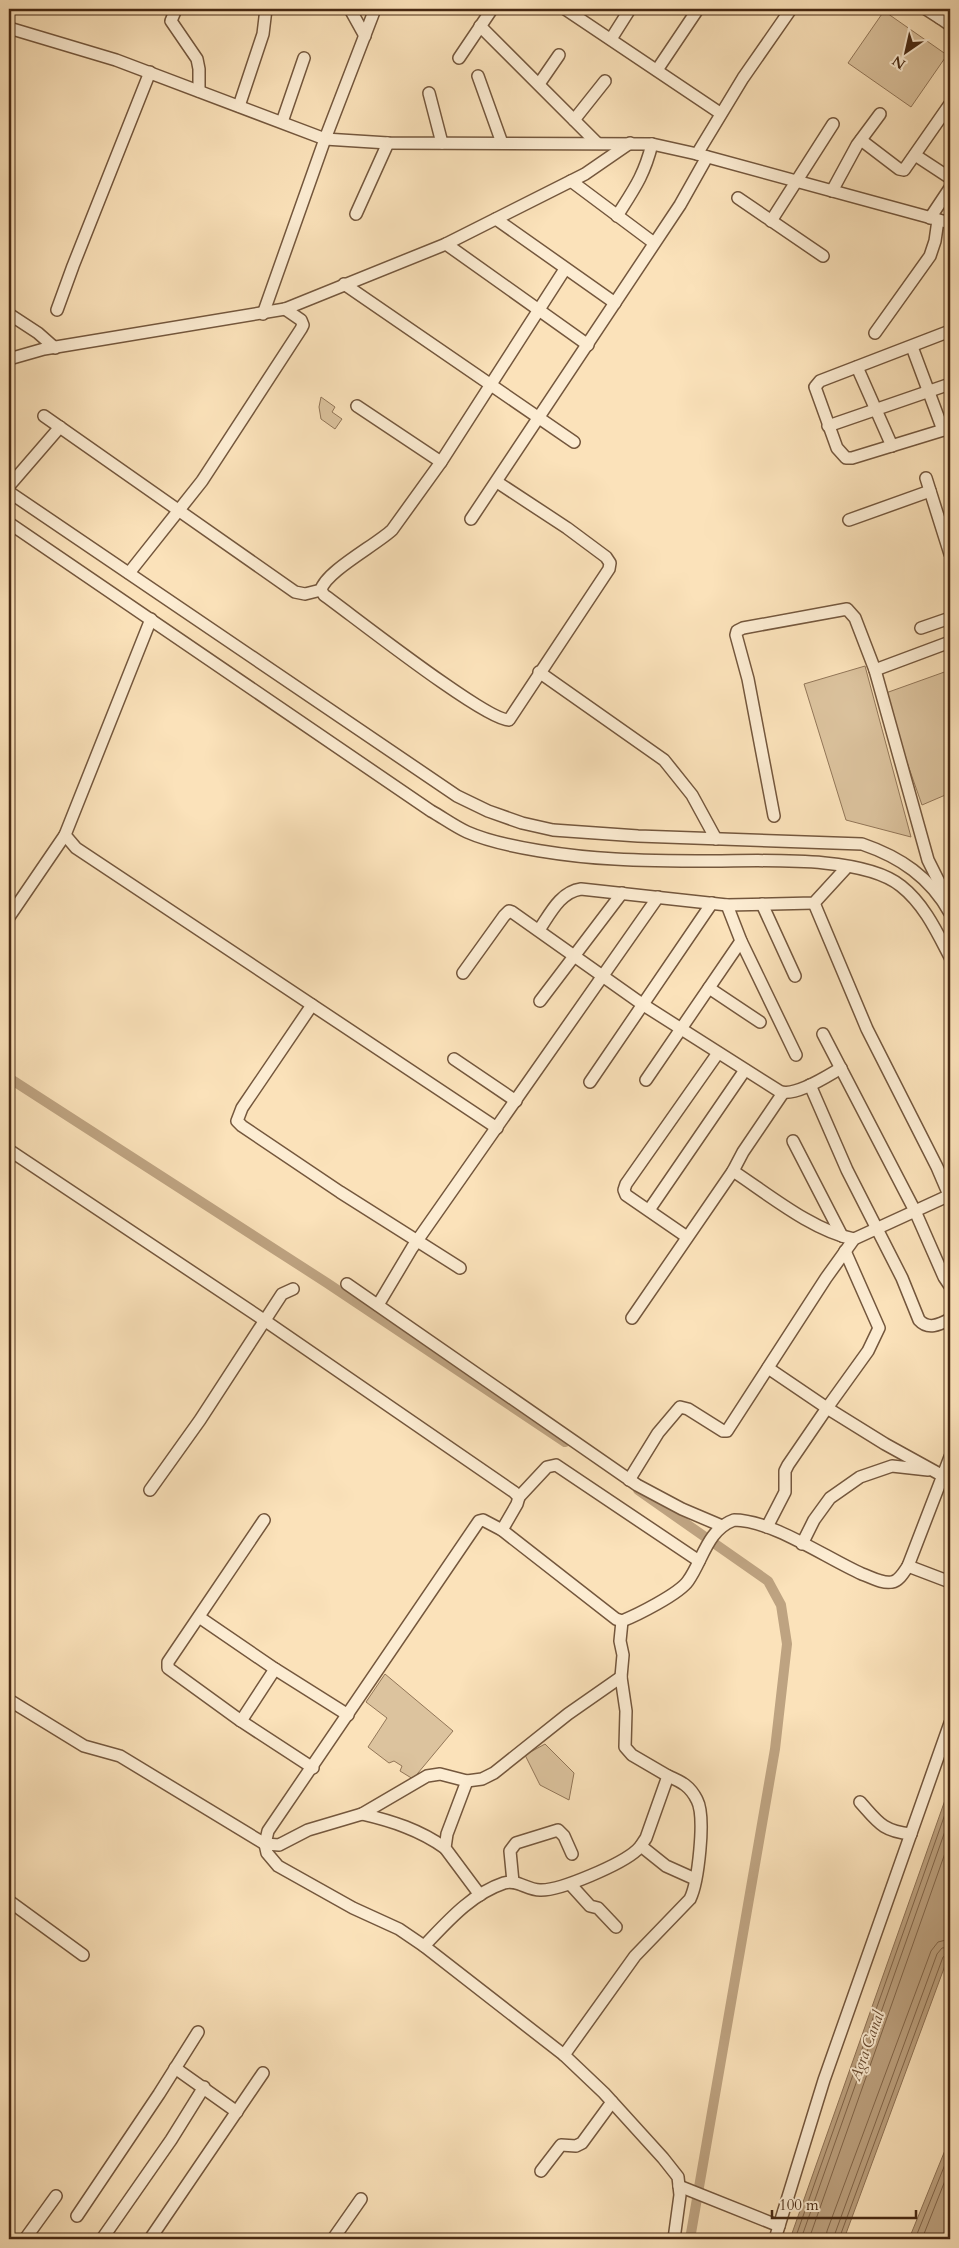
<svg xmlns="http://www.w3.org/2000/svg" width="959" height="2248" font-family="Cardo,serif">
  <rect width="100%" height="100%" fill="#fbe2ba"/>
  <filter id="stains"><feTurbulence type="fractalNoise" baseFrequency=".004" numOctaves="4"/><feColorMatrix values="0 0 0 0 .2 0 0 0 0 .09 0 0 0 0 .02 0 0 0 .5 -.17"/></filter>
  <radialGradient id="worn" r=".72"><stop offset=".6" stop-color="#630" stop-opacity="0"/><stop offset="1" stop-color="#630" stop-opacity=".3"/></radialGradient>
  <g fill="#dcc39e" stroke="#927658">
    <path d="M 884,11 L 947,55 L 911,107 L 848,63 Z"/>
    <path d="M 321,397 L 335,407 L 332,412 L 342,419 L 335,429 L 321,419 L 319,407 Z"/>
    <path d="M 865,666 L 911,837 L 846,820 L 804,684 Z"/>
    <path d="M 950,670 L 950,793 L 922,805 L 883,694 Z"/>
    <path d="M 385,1674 L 453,1731 L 413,1779 L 400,1771 L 402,1766 L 394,1761 L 389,1763 L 368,1747 L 387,1718 L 366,1702 Z"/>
    <path d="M 545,1744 L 574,1773 L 569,1800 L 540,1785 L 525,1755 Z"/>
  </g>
  <g fill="#bea381" stroke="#8e7255">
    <path d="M 950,1786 L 950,1952 L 844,2239 L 790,2239 Z"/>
    <path d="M 950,2138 L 950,2223 L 944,2239 L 909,2239 Z"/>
  </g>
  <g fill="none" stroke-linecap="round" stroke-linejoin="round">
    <g stroke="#82664a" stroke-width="1">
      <path d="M 795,2239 L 950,1800"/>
      <path d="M 801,2239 L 950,1817"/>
      <path d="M 809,2239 L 950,1839"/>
      <path d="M 826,2239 L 827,2231 L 931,1951 L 938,1942 L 950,1939"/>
      <path d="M 833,2239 L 937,1954 L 942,1948 L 950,1947"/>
      <path d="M 839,2239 L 943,1957 L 950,1953"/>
      <path d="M 915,2239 L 950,2152"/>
      <path d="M 922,2239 L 950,2168"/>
    </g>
    <g stroke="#bea381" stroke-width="10">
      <path d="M 9,1078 L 327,1283 L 565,1442"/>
      <path d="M 638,1490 L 768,1581 L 781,1605 L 787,1644 L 775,1749 L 690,2239"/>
    </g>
    <defs>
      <g id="minor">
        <path d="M 176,9 L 171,21 L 197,59 L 199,69 L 199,91"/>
        <path d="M 350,9 L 365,36"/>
        <path d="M 565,9 L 720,113"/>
        <path d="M 926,9 L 940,18 L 946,9"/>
        <path d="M 940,18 L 950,25"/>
        <path d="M 480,26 L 597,143"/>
        <path d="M 9,28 L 116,60 L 325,139 L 388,143 L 652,144 L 697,154 L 950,223"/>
        <path d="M 611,39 L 630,9"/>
        <path d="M 459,58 L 492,9"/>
        <path d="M 657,70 L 698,9"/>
        <path d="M 478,76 L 502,143"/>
        <path d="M 539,84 L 559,55"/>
        <path d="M 429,93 L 442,143"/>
        <path d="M 239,106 L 263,34 L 266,9"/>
        <path d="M 574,120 L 605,81"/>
        <path d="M 282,122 L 304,58"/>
        <path d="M 861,140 L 899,169 L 904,170 L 950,104"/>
        <path d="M 697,154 L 743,78 L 791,9"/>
        <path d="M 915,155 L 950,178"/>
        <path d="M 571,181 L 654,243"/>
        <path d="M 832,191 L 857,145 L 880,114"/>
        <path d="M 738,198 L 823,256"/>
        <path d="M 356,214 L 388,143"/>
        <path d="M 617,216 C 634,189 644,176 652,144"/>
        <path d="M 930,218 L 950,188"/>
        <path d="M 496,219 L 615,303"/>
        <path d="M 771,221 L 833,124"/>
        <path d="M 446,244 L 588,345"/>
        <path d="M 344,284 L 574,442"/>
        <path d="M 57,310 L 73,266 L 150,72"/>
        <path d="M 9,314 L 38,333 L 55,348"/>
        <path d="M 263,314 L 325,139 L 375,9"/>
        <path d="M 950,331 L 820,381 L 815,387 L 837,448 L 846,458 L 852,458 L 950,428"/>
        <path d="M 875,333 L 930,256 L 935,241 L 938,220"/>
        <path d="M 912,347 L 943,430"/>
        <path d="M 9,359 L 44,349 L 285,309 L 446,244 L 585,174 L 630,143"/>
        <path d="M 857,367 L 892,446"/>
        <path d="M 357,406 L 441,462"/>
        <path d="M 44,416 L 295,592 L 305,594 L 321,590"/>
        <path d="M 828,426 L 950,384"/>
        <path d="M 926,478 L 950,554"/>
        <path d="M 497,482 L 567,528 L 606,557 L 610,563 L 609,569 L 509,720 C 486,721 352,615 324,595 L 321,590 C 325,572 376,545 392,530 L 441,462 L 565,269"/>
        <path d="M 9,486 L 60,427"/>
        <path d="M 9,492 L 457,796 L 488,811 L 522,823 L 553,830 L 638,836 L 862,844 C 900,857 930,877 950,913"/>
        <path d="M 471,519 L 680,205 L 707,157"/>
        <path d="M 849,520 L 930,491"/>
        <path d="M 9,523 L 431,811 C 442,817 454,826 467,832 C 503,848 574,857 615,859 C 647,861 680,861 713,861 C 761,861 863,855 901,886 C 924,904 937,932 950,957"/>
        <path d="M 129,573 L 202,481 L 301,329 L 303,325 L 301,320 L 285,309"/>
        <path d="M 151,619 L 65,835 L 76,848 L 497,1128"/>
        <path d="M 921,628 L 950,618"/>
        <path d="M 875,670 L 950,642"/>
        <path d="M 539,672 L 664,760 L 692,795 L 716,839"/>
        <path d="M 774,816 L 748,679 L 736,635 L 737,631 L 743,628 L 847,609 L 855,618 L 875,670 L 928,860 L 940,884 L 950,897"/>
        <path d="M 814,903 L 867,1029 L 937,1167 L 949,1195"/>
        <path d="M 762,904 L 795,976"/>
        <path d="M 727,905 L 741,941 L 796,1055"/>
        <path d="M 9,917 L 65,835"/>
        <path d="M 539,930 C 550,914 560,892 581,889 L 727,905 L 814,903 L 847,867"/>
        <path d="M 463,973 L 504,916 L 509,911 L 512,912 L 642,1004 L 779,1091 C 794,1098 827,1076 841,1068"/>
        <path d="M 709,988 L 760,1022"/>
        <path d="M 540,1001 L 622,893"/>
        <path d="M 312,1005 L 242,1108 L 237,1121 L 242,1126 L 340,1192 L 460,1268"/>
        <path d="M 823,1034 L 915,1211 L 944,1277 L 950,1286"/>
        <path d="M 454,1059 L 516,1101"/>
        <path d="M 646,1080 L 741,941"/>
        <path d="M 590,1082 L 712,903"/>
        <path d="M 810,1085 L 847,1170 L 902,1278 L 919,1320 C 928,1330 939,1325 950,1319"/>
        <path d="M 793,1141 L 842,1236"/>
        <path d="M 9,1150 L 264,1320 L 514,1492 L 519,1497 L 517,1504 L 502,1530"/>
        <path d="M 733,1171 C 768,1194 813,1231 854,1239"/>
        <path d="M 649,1210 L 745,1070"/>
        <path d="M 687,1237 L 626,1195 L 624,1190 L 626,1184 L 718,1053"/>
        <path d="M 845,1251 L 879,1328 L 868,1351 L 827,1408 L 885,1444 L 943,1476"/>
        <path d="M 347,1284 L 637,1485 L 682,1509 L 722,1526"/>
        <path d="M 378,1305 L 412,1248 L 658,897"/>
        <path d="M 632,1318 L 733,1171 L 743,1152 L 783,1093"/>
        <path d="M 629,1480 L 658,1433 L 680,1407 L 688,1409 L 723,1431 L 727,1431 L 826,1278 L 854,1239 L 950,1195"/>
        <path d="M 150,1490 L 200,1420 L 282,1294 L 293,1289"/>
        <path d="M 519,1497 L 547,1467 L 556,1465 L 699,1561"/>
        <path d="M 264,1520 L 168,1662 L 168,1668 L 241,1721 L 313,1768"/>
        <path d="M 767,1527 L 785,1492 L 785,1471 L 788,1465 L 827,1408 L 768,1368"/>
        <path d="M 802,1544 L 814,1520 L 830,1498 L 860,1477 L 892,1466 L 928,1470"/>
        <path d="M 908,1566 L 950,1582"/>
        <path d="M 199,1617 L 275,1669 L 348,1715"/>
        <path d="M 9,1700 L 84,1746 L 120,1756 L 265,1844 L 279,1845 L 308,1830 L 362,1814 L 427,1776 L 440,1774 L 467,1781 L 482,1779 L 494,1773 L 568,1714 L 621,1677"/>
        <path d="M 241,1721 L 275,1669"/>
        <path d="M 467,1781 L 447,1834 L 445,1848 L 480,1895"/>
        <path d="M 860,1802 C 878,1822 882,1831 911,1834"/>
        <path d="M 362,1814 C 392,1821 420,1830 445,1848"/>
        <path d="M 641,1846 L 666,1866 L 695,1879"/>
        <path d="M 513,1882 L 510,1851 L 516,1843 L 558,1830 L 564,1836 L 572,1854"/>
        <path d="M 571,1885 L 590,1906 L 598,1908 L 616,1927"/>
        <path d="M 9,1901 L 83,1955"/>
        <path d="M 424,1946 C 447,1922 471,1894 504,1883 C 517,1879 527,1890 540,1890 C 560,1891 622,1864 637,1850 C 641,1847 643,1842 646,1838 L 668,1776 L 632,1755 L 625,1747 L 626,1711 L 621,1677 L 623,1655 L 620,1641 L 622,1621"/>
        <path d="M 564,2055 L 635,1956 L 690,1899 C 698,1883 706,1817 697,1800 C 690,1786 682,1782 668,1776"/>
        <path d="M 175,2068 L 237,2112"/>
        <path d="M 541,2171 L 561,2145 L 576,2146 L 582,2143 L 612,2102"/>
        <path d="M 679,2186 L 779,2226"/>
        <path d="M 77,2216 L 159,2094 L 198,2032"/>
        <path d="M 25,2239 L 56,2196"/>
        <path d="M 102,2239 L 171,2140 L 204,2087"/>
        <path d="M 150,2239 L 263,2073"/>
        <path d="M 333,2239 L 361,2199"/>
        <path d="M 674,2239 L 680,2195 L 678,2177 L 663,2158 L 604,2093 L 564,2055 L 424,1946 L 399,1929 L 353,1908 L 278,1866 L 267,1853 L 265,1844 L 268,1831 L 479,1521 L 483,1520 L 502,1530 L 616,1619 L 622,1621 C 637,1615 679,1594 688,1581 C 703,1560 707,1530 734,1520 C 772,1520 826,1558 862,1574 C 871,1577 882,1584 892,1582 C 899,1581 904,1572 908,1566 L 950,1457"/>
        <path d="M 775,2239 L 824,2080 L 950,1723"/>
      </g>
    </defs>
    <use href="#minor" stroke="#74573d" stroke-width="14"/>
    <use href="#minor" stroke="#fcecd2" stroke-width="11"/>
  </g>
  <g text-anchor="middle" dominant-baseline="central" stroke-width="4" stroke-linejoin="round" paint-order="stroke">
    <g font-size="16" font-style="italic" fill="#6b4e34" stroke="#fcecd2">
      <text transform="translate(867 2046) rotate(-70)">Agra Canal</text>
    </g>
  </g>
  <rect width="959" height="2248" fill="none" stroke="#fbe2ba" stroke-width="30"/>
  <rect x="10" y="10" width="939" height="2228" fill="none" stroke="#472913" stroke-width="2.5"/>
  <rect x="15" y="15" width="929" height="2218" fill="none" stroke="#472913"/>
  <g transform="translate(906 52) rotate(214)" stroke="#fcecd2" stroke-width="4" paint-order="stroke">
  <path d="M0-4L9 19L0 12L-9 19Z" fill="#472913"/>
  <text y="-8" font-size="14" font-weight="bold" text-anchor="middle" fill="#472913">N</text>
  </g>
  <path d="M772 2210v8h144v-8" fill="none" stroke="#472913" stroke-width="2.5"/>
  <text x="779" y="2210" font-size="15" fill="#472913" stroke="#fcecd2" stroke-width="4" paint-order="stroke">100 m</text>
  <rect width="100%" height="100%" filter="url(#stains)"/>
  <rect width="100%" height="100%" fill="url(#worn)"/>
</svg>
